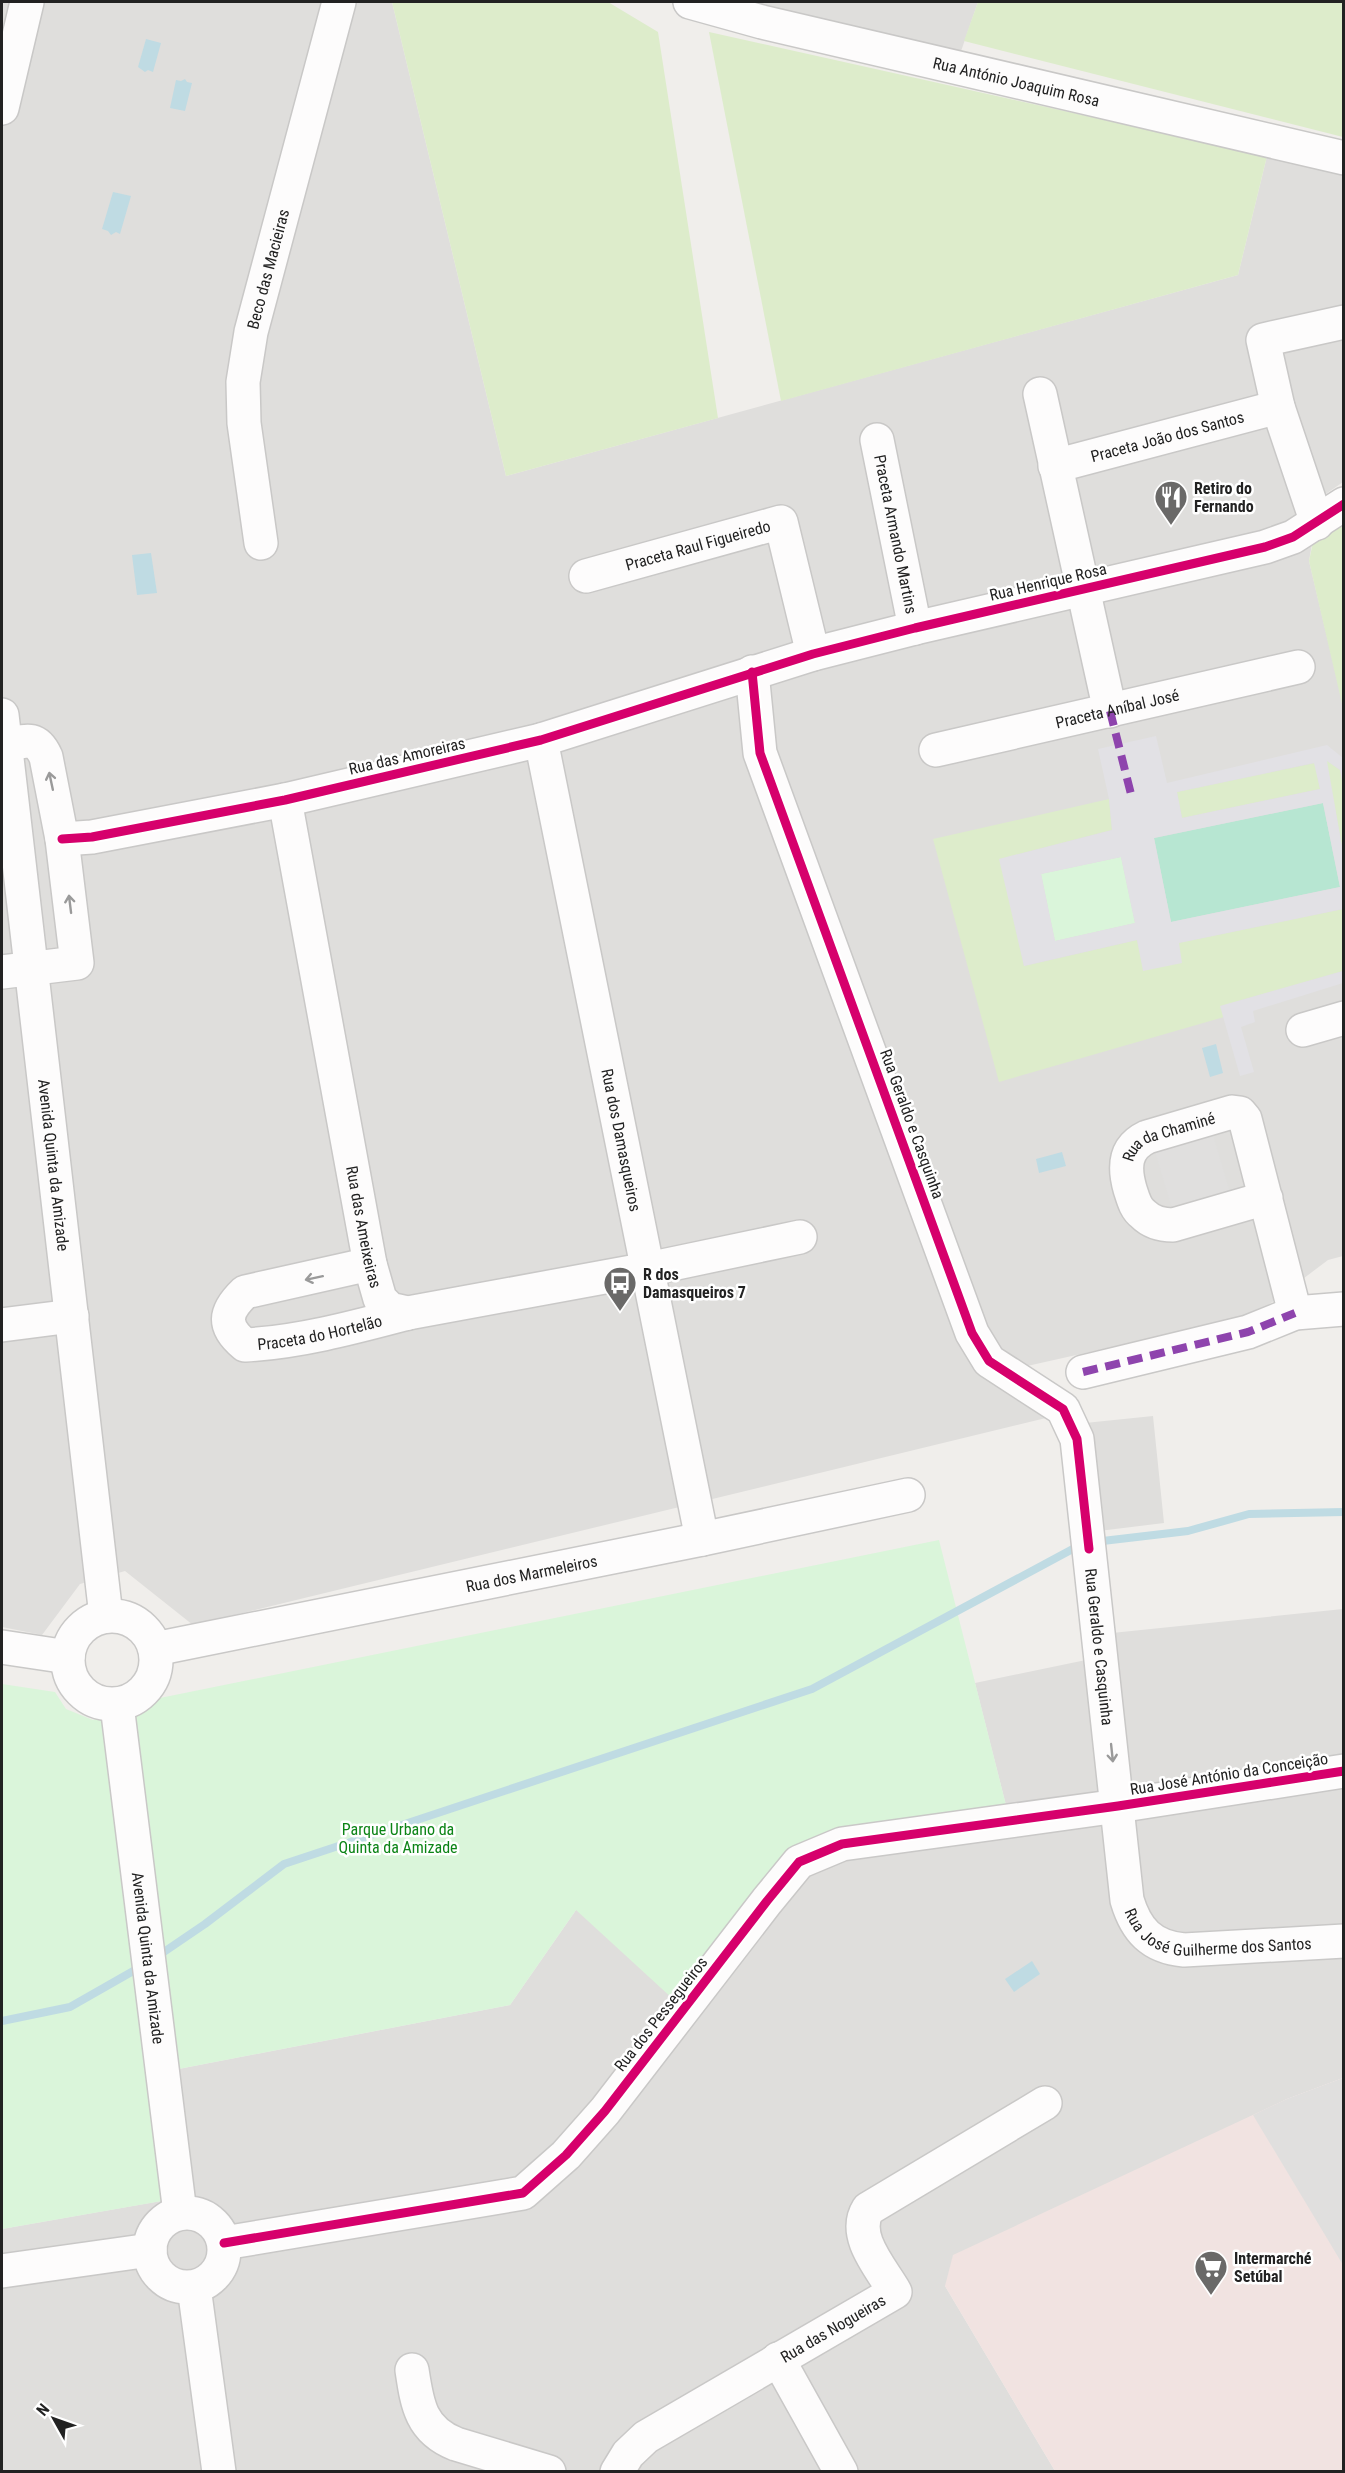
<svg xmlns="http://www.w3.org/2000/svg" width="1345" height="2473" font-family="'Roboto Condensed',sans-serif">
  <rect width="100%" height="100%" fill="#f0eeeb"/>
  <g fill="#dfdedc">
    <path d="M 2,2 L 392,2 L 506,476 L 1238,275 L 1267,156 L 1343,172 L 1343,482 L 1320,498 L 1309,561 L 1344,708 L 1343,1256 L 1328,1260 L 1255,1315 L 1014,1369 L 1079,1400 L 1085,1423 L 1153,1416 L 1164,1523 L 1099,1531 L 1112,1633 L 1343,1609 L 1343,2078 L 1287,2099 L 1189,2146 L 945,2286 L 1055,2471 L 2,2471 L 2,2229 L 178,2198 L 163,2072 L 510,2005 L 576,1910 L 1010,1821 L 975,1683 L 1110,1655 L 1075,1411 L 193,1625 L 125,1571 L 80,1584 L 42,1635 L 2,1627 Z"/>
    <path d="M 726,2 L 978,2 L 958,60 Z"/>
  </g>
  <path fill="#f1e3e1" d="M 1343,2078 L 1343,2471 L 1055,2471 L 945,2286 L 953,2255 L 1287,2099 Z"/>
  <g fill="#ddeccb">
    <path d="M 392,2 L 608,2 L 658,32 L 718,418 L 506,476 Z"/>
    <path d="M 978,2 L 1343,2 L 1343,137 L 964,41 Z"/>
    <path d="M 709,32 L 1267,156 L 1238,275 L 781,401 Z"/>
    <path d="M 1343,522 L 1343,708 L 1309,561 L 1313,542 Z"/>
    <path d="M 1326,760 L 1340,770 L 1343,786 L 1343,852 Z"/>
    <path d="M 1315,763 L 1320,789 L 1182,818 L 1177,792 Z"/>
    <path d="M 1109,799 L 1112,830 L 1000,859 L 1024,966 L 1137,940 L 1144,970 L 1178,943 L 1343,909 L 1343,971 L 1221,1006 L 1224,1017 L 999,1082 L 933,839 Z"/>
  </g>
  <g fill="#daf5da">
    <path d="M 1121,857 L 1135,923 L 1055,941 L 1041,874 Z"/>
    <path d="M 939,1540 L 1010,1821 L 842,1844 L 673,1999 L 576,1910 L 510,2005 L 163,2072 L 179,2198 L 2,2229 L 2,1684 L 55,1692 L 66,1709 L 93,1720 L 155,1699 Z"/>
  </g>
  <path fill="#b7e6d2" d="M 1323,803 L 1340,887 L 1171,922 L 1154,838 Z"/>
  <g fill="#e0dfde">
    <path d="M 1211,1128 L 1230,1192 L 1172,1209 L 1153,1145 Z"/>
    <path d="M 1343,2078 L 1344,2078 L 1343,2265 L 1253,2115 L 1287,2099 Z"/>
  </g>
  <g fill="#e2e1e5" fill-rule="evenodd">
    <path d="M 1156,736 L 1167,783 L 1327,745 L 1343,758 L 1343,786 L 1340,770 L 1327,761 L 1343,852 L 1343,909 L 1179,943 L 1182,963 L 1143,971 L 1137,940 L 1024,966 L 999,859 L 1112,830 L 1109,799 L 1098,749 ZM 1314,763 L 1320,789 L 1182,818 L 1177,792 ZM 1323,803 L 1340,887 L 1171,922 L 1154,838 ZM 1121,857 L 1135,923 L 1055,941 L 1041,874 Z"/>
    <path d="M 1343,971 L 1343,983 L 1253,1011 L 1255,1022 L 1241,1027 L 1254,1072 L 1240,1076 L 1220,1006 Z"/>
  </g>
  <g fill="#bfdbe3">
    <path d="M 146,39 L 161,43 L 153,72 L 148,70 L 145,72 L 138,67 Z"/>
    <path d="M 185,79 L 187,82 L 192,83 L 185,111 L 170,108 L 176,80 L 181,81 Z"/>
    <path d="M 113,192 L 131,196 L 120,234 L 116,232 L 111,235 L 108,231 L 102,229 Z"/>
    <path d="M 151,553 L 157,593 L 137,595 L 132,555 Z"/>
    <path d="M 1216,1044 L 1223,1073 L 1210,1077 L 1202,1048 Z"/>
    <path d="M 1062,1152 L 1066,1166 L 1039,1173 L 1036,1159 Z"/>
    <path d="M 1032,1961 L 1040,1974 L 1014,1992 L 1005,1979 Z"/>
  </g>
  <g fill="none" stroke-linecap="round" stroke-linejoin="round">
    <g stroke="#bfdbe3" stroke-width="8">
      <path d="M 1094,1542 L 1188,1531 L 1249,1514 L 1344,1512"/>
      <path d="M 155,1958 L 205,1924 L 284,1864 L 812,1689 L 1082,1544"/>
      <path d="M 2,2021 L 70,2007 L 142,1966"/>
    </g>
    <defs>
      <g id="minor">
        <path id="s1" d="M 690,2 L 762,22 L 1344,158"/>
        <path d="M 2,108 L 27,2"/>
        <path d="M 1040,394 L 1110,711"/>
        <path id="s2" d="M 877,440 L 915,628"/>
        <path id="s3" d="M 1055,466 L 1278,407"/>
        <path d="M 1317,523 L 1278,407 L 1263,340 L 1344,322"/>
        <path id="s4" d="M 261,543 L 244,423 L 243,382 L 251,332 L 339,2"/>
        <path id="s5" d="M 586,576 L 781,522 L 813,654"/>
        <path id="s6" d="M 752,672 L 760,753 L 972,1333 L 989,1361 L 1063,1409 L 1077,1439 L 1127,1900 C 1136,1930 1151,1947 1184,1950 L 1344,1941"/>
        <path id="s7" d="M 2,715 L 106,1616"/>
        <path id="s8" d="M 541,740 L 702,1539"/>
        <path d="M 2,747 C 22,743 35,732 46,757 L 62,839 L 77,963 L 2,972"/>
        <path id="s9" d="M 936,750 L 1298,667"/>
        <path id="s10" d="M 285,800 L 370,1264 L 380,1299 L 390,1309 L 408,1313 L 648,1269 L 800,1237"/>
        <path d="M 62,839 L 92,837 L 285,800 L 541,740 L 813,654 L 915,628 L 1265,547 L 1293,537 L 1344,504"/>
        <path d="M 1303,1030 L 1344,1018"/>
        <path id="s11" d="M 1266,1198 L 1173,1225 C 1162,1225 1151,1222 1143,1214 C 1135,1208 1133,1198 1130,1189 C 1124,1168 1124,1148 1147,1137 L 1232,1112 L 1240,1113 L 1245,1119 L 1295,1313"/>
        <path id="s12" d="M 370,1264 L 245,1292 C 224,1312 222,1326 245,1345 C 300,1342 355,1327 408,1313"/>
        <path d="M 2,1325 L 72,1316"/>
        <path d="M 1083,1372 L 1248,1332 L 1295,1313 L 1344,1309"/>
        <circle cx="112" cy="1660" r="44"/>
        <path d="M 2,1647 L 68,1657"/>
        <path id="s13" d="M 155,1649 L 702,1539 L 908,1495"/>
        <path id="s14" d="M 117,1705 L 180,2213"/>
        <circle cx="187" cy="2250" r="37"/>
        <path d="M 224,2243 L 523,2193 L 566,2155 L 605,2111 L 767,1901 L 799,1862 L 842,1844 L 1118,1806 L 1344,1771"/>
        <path d="M 2,2271 L 150,2250"/>
        <path d="M 194,2287 L 219,2472"/>
        <path d="M 778,2359 L 841,2472"/>
        <path d="M 412,2370 C 417,2403 420,2430 456,2444 L 549,2472"/>
        <path id="s15" d="M 617,2472 L 628,2454 L 646,2437 L 895,2292 C 882,2269 851,2236 868,2209 L 1045,2103"/>
      </g>
    </defs>
    <use href="#minor" stroke="#c9c8c7" stroke-width="36"/>
    <use href="#minor" stroke="#fdfcfc" stroke-width="33"/>
    <g stroke="#8e44ad" stroke-width="8" stroke-dasharray="15 8" stroke-linecap="butt">
      <path d="M 1110,711 L 1132,798"/>
      <path d="M 1083,1372 L 1248,1332 L 1295,1313"/>
    </g>
    <defs>
      <g id="cycleway">
        <path d="M 752,672 L 760,753 L 972,1333 L 989,1361 L 1063,1409 L 1077,1439 L 1089,1549"/>
        <path d="M 62,839 L 92,837 L 285,800 L 541,740 L 813,654 L 915,628 L 1265,547 L 1293,537 L 1344,504"/>
        <path d="M 224,2243 L 523,2193 L 566,2155 L 605,2111 L 767,1901 L 799,1862 L 842,1844 L 1118,1806 L 1344,1771"/>
      </g>
    </defs>
    <use href="#cycleway" stroke="#fff" stroke-width="13"/>
    <use href="#cycleway" stroke="#d6006c" stroke-width="9"/>
  </g>
  <defs><path id="oneway-shaft" d="M-6 0H5M1.5-3L5.5 0L1.5 3" fill="none" stroke-width="1.6" stroke-linecap="round" stroke-linejoin="round" transform="scale(1.5)"/></defs>
  <g stroke="#9a9a9a">
    <use href="#oneway-shaft" transform="translate(51 781) rotate(-102)"/>
    <use href="#oneway-shaft" transform="translate(70 904) rotate(-97)"/>
    <use href="#oneway-shaft" transform="translate(314 1278) rotate(168)"/>
    <use href="#oneway-shaft" transform="translate(1112 1753) rotate(84)"/>
  </g>
  <defs>
    <symbol id="restaurant-pin" viewBox="-11 -11 22 30"><path d="M0 17L-7.5 6A9.5 9.5 0 1 1 7.5 6Z" fill="#6a6968" stroke="#fff"/><path d="M-5-6h1v4h1v-4h1v4h1v-4h1v5L-1.5 .5V6h-2V.5L-5-1ZM5-6V6H3V1.5H1.5Q1.5-4 5-6Z" fill="#fff"/></symbol>
    <symbol id="bus-pin" viewBox="-11 -11 22 30"><path d="M0 17L-7.5 6A9.5 9.5 0 1 1 7.5 6Z" fill="#6a6968" stroke="#fff"/><path d="M-5-6H5V4H4V6H2V4H-2V6H-4V4H-5ZM-3.5-4V0h7V-4ZM-3.5 1.2v1.5H-2V1.2ZM2 1.2v1.5H3.5V1.2Z" fill="#fff"/></symbol>
    <symbol id="supermarket-pin" viewBox="-11 -11 22 30"><path d="M0 17L-7.5 6A9.5 9.5 0 1 1 7.5 6Z" fill="#6a6968" stroke="#fff"/><path d="M-6-5.5h2.5l.6 2H6L4.5 2H-2.5L-4.4-4H-6ZM-1.5 3.2a1.3 1.3 0 1 0 .1 0ZM3 3.2a1.3 1.3 0 1 0 .1 0Z" fill="#fff"/></symbol>
  </defs>
  <g fill-rule="evenodd">
    <use href="#restaurant-pin" x="1152" y="478" width="38" height="52"/>
    <use href="#bus-pin" x="601" y="1264" width="38" height="52"/>
    <use href="#supermarket-pin" x="1192" y="2248" width="38" height="52"/>
  </g>
  <g text-anchor="middle" dominant-baseline="central" stroke-width="5" stroke-linejoin="round" paint-order="stroke">
    <g font-size="16" fill="#222" stroke="#fff">
      <text stroke="none"><textPath href="#s1" startOffset="336">Rua António Joaquim Rosa</textPath></text>
      <text stroke="none"><textPath href="#s4" startOffset="278">Beco das Macieiras</textPath></text>
      <text stroke="none"><textPath href="#s3" startOffset="116">Praceta João dos Santos</textPath></text>
      <text stroke="none"><textPath href="#s2" startOffset="96">Praceta Armando Martins</textPath></text>
      <text stroke="none"><textPath href="#s5" startOffset="116">Praceta Raul Figueiredo</textPath></text>
      <text transform="translate(1048 582) rotate(-13)">Rua Henrique Rosa</text>
      <text stroke="none"><textPath href="#s9" startOffset="186">Praceta Aníbal José</textPath></text>
      <text transform="translate(407 756) rotate(-13)">Rua das Amoreiras</text>
      <text transform="translate(912 1124) rotate(70)">Rua Geraldo e Casquinha</text>
      <text stroke="none"><textPath href="#s8" startOffset="408">Rua dos Damasqueiros</textPath></text>
      <text stroke="none"><textPath href="#s11" startOffset="238">Rua da Chaminé</textPath></text>
      <text stroke="none"><textPath href="#s7" startOffset="453">Avenida Quinta da Amizade</textPath></text>
      <text stroke="none"><textPath href="#s10" startOffset="434">Rua das Ameixeiras</textPath></text>
      <text stroke="none"><textPath href="#s12" startOffset="268">Praceta do Hortelão</textPath></text>
      <text stroke="none"><textPath href="#s13" startOffset="384">Rua dos Marmeleiros</textPath></text>
      <text stroke="none"><textPath href="#s6" startOffset="1062">Rua Geraldo e Casquinha</textPath></text>
      <text transform="translate(1229 1774) rotate(-9)">Rua José António da Conceição</text>
      <text stroke="none"><textPath href="#s6" startOffset="1426">Rua José Guilherme dos Santos</textPath></text>
      <text stroke="none"><textPath href="#s14" startOffset="255">Avenida Quinta da Amizade</textPath></text>
      <text transform="translate(661 2014) rotate(-52)">Rua dos Pessegueiros</text>
      <text stroke="none"><textPath href="#s15" startOffset="262">Rua das Nogueiras</textPath></text>
    </g>
    <g font-size="16" font-weight="bold" fill="#222" stroke="#fff" text-anchor="start">
      <text x="1194" y="488">Retiro do<tspan x="1194" dy="18">Fernando</tspan></text>
      <text x="643" y="1274">R dos<tspan x="643" dy="18">Damasqueiros 7</tspan></text>
      <text x="1234" y="2258">Intermarché<tspan x="1234" dy="18">Setúbal</tspan></text>
    </g>
    <g font-size="16" fill="#0c8416" stroke="#fff">
      <text x="398" y="1829">Parque Urbano da<tspan x="398" dy="18">Quinta da Amizade</tspan></text>
    </g>
  </g>
  <rect width="1345" height="2473" fill="none" stroke="#222222" stroke-width="6"/>
  <g transform="translate(54 2419) rotate(310)" stroke="#ffffff" stroke-width="4.5" paint-order="stroke">
  <path d="M0-4.5L10 22L0 15L-10 22Z" fill="#222222"/>
  <text y="-9" font-size="16" font-weight="bold" text-anchor="middle" fill="#222222">N</text>
  </g>
</svg>
